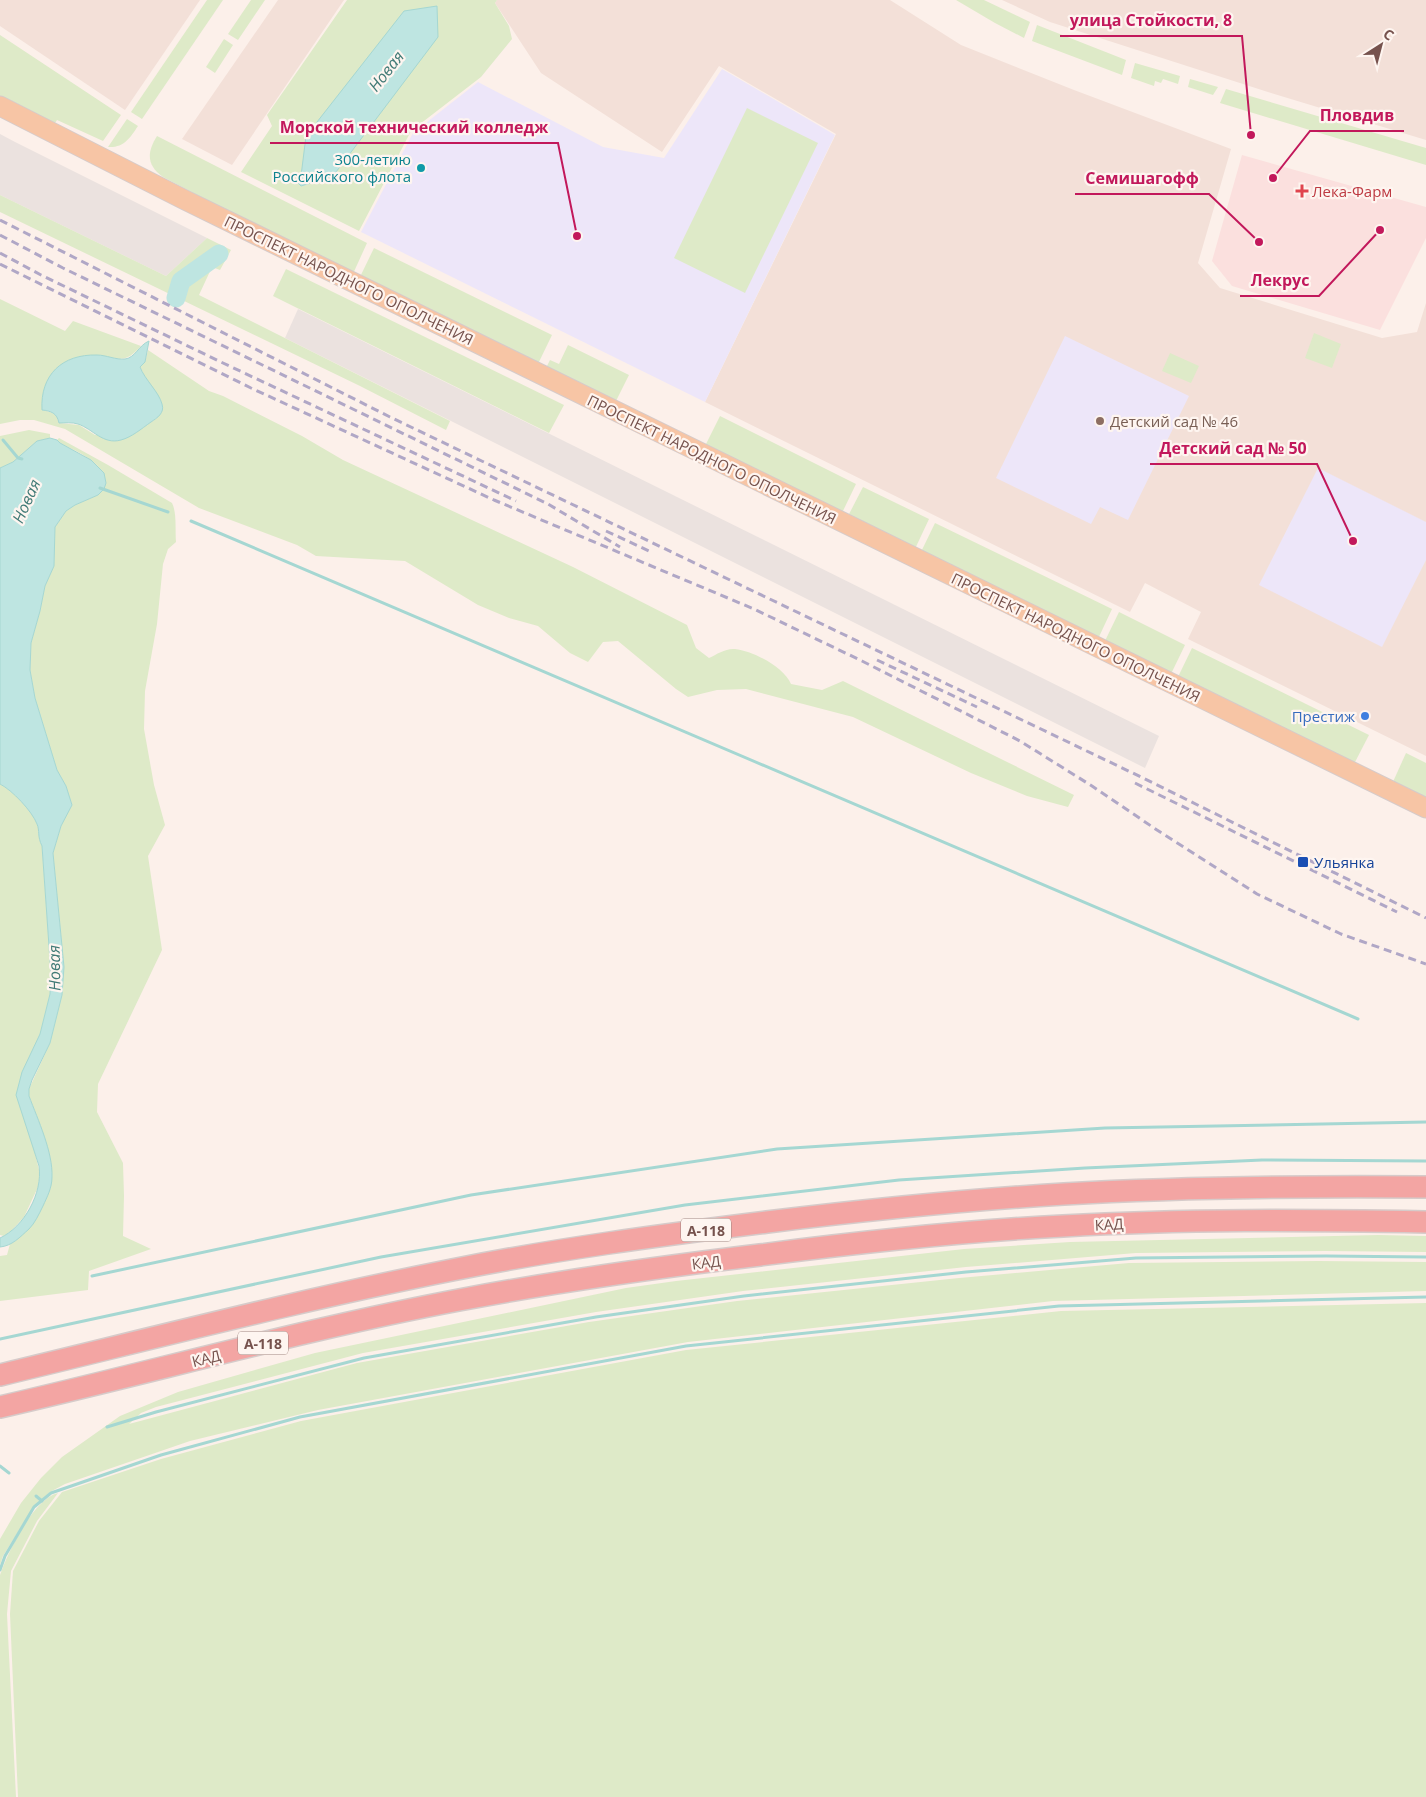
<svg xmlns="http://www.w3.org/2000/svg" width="1426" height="1797" font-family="'Open Sans',sans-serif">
  <rect width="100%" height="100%" fill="#fcf0ea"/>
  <g fill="#f3e0d8">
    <path d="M 0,0 L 200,0 L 125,110 L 0,26 Z"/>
    <path d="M 278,0 L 344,0 L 232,165 L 182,139 Z"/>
    <path d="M 497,0 L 890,0 L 961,45 L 1074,90 L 1231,149 L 1198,263 L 1220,288 L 1382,338 L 1417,332 L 1426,303 L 1426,756 L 1188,639 L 1201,612 L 1145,583 L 1130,612 L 705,402 L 836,134 L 719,66 L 662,152 L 541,73 L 495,3 Z"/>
    <path d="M 1002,0 L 1426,0 L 1426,140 L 1271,93 L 1050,22 Z"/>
  </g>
  <path fill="#fbe0de" d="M 1242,155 L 1426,207 L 1426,238 L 1380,330 L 1232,286 L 1212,261 Z"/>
  <g fill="#ebe2df">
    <path d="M 0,134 L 15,142 L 207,238 L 166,276 L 0,195 Z"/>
    <path d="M 298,309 L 1159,736 L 1145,768 L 285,338 Z"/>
  </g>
  <g fill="#ede6f9">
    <path d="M 722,69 L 835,135 L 705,402 L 361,232 L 413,133 L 478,82 L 603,147 L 664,158 Z"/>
    <path d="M 1065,336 L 1189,396 L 1128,520 L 1100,507 L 1091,524 L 996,478 Z"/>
    <path d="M 1318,468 L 1426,522 L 1426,560 L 1382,647 L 1259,585 Z"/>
  </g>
  <g fill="#deeac8">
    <path d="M 207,0 L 223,0 L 142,119 L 131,112 Z"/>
    <path d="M 251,0 L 265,0 L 238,40 L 228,34 Z"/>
    <path d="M 347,0 L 497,0 L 495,3 L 509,26 L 512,39 L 481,77 L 411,131 L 359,231 L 241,172 L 272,126 L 267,115 Z"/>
    <path d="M 956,0 L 984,0 L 1030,22 L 1024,38 L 995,23 Z"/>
    <path d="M 1037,25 L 1126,60 L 1122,75 L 1032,41 Z"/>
    <path d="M 0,35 L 121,115 L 103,141 L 57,120 L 55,123 L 8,99 L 0,98 Z"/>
    <path d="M 224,39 L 233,45 L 215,73 L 206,67 Z"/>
    <path d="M 1135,63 L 1180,76 L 1178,84 L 1163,79 L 1161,83 L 1155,81 L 1154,86 L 1131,78 Z"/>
    <path d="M 1190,79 L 1218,87 L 1213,95 L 1188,87 Z"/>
    <path d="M 1226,89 L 1426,148 L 1426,165 L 1220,103 Z"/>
    <path d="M 747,108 L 818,143 L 745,293 L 674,258 Z"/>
    <path d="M 127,119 L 138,126 C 130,138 124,148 108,147 Z"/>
    <path d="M 157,136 L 367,243 L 352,276 L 163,177 C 146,165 147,152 157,136 Z"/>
    <path d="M 0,195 L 166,276 L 207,238 L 231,250 L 220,270 L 212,267 L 199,295 L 450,421 L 446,430 L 360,386 L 0,212 Z"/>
    <path d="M 374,248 L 552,335 L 537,366 L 359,279 Z"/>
    <path d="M 286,269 L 564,405 L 549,433 L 273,296 Z"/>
    <path d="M 0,299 L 65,331 L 73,321 L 141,346 C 123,366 119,357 95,355 L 42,410 C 51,412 57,413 59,423 L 79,425 L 95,435 L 135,433 L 157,418 L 156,394 L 144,375 L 140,367 L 145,362 L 148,350 L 209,391 L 223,396 L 302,436 L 343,460 L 573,567 L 687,625 L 696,648 L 709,658 C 717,654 726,648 735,649 C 753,651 784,667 791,684 L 822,690 L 843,681 L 1074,795 L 1068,807 L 1027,796 L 971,773 L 853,717 L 746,689 L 717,690 L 688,697 L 676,689 L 618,641 L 603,642 L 588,662 L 570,653 L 538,626 L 509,618 L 478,605 L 405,561 L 316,556 L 297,545 L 199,508 L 65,429 L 34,420 L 20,420 L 0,424 Z"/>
    <path d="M 1314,333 L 1341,344 L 1332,368 L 1305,358 Z"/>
    <path d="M 568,345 L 629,375 L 615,403 L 545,370 L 550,360 L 559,364 Z"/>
    <path d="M 1170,353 L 1199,366 L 1191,383 L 1162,371 Z"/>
    <path d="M 720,416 L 856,484 L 841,515 L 704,448 Z"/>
    <path d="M 29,430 L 50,434 L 50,438 L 37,441 L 13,462 L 0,468 L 0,436 Z"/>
    <path d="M 59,438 L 108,465 L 172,503 C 177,513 175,530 176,542 L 168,549 L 163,564 L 157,624 L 145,691 L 144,729 L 154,785 L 165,825 L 148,856 L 162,950 L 98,1084 L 97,1112 L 123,1163 L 124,1196 L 123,1236 L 151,1249 L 89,1271 L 88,1290 L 0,1301 L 0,1256 L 7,1255 L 10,1244 L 20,1237 L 51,1164 L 45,1139 L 29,1096 L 29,1089 L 50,1043 L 62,995 L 64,967 L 53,853 L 61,826 L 72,805 L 66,786 L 57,770 L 35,698 L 30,670 L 31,643 L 40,611 L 45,586 L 54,566 L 55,527 L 66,511 L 75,505 L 98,495 L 106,483 C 103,461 77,452 60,443 L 57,440 Z"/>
    <path d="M 863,487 L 929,519 L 914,551 L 847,518 Z"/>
    <path d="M 935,523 L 1112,609 L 1097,641 L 920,554 Z"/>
    <path d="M 1119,612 L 1185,645 L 1170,676 L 1104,643 Z"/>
    <path d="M 1192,648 L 1369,735 L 1353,766 L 1177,679 Z"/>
    <path d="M 1406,753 L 1426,763 L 1426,801 L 1392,784 Z"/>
    <path d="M 0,784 C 12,790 32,811 37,824 C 40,831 37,836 42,846 L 51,975 L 50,994 L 40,1034 L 22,1072 L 33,1145 L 40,1174 L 38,1187 L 24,1217 L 11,1231 L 4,1236 L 0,1235 Z"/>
    <path d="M 1378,1235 L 1426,1236 L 1426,1252 L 1325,1251 L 1136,1253 L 966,1267 L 743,1291 L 596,1312 L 363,1353 L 156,1407 L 141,1413 L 129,1424 L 357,1363 L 589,1322 L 737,1301 L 959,1278 L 1129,1263 L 1318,1261 L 1426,1262 L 1426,1291 L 1053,1301 L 688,1342 L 318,1410 L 190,1441 L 65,1484 L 50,1492 L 34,1506 L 3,1556 L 0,1565 L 0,1539 L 21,1503 L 41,1478 L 62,1457 L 120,1416 L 178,1392 L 315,1353 L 626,1288 L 676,1281 L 964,1249 L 1070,1242 Z"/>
    <path d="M 1426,1303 L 1426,1797 L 18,1797 L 10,1614 L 13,1571 L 39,1521 L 62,1492 L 161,1459 L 301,1421 L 686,1350 L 1061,1311 Z"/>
    <path d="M 58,1493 L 37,1521 L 11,1571 L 7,1614 L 16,1797 L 0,1797 L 0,1575 C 8,1552 33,1499 58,1493 Z"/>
  </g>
  <g fill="#bee5e1" stroke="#a5d7d2">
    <path d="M 437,6 L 438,37 L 333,176 L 301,186 L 297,182 L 301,176 L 306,136 L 404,11 Z"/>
    <path d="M 149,341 L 145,362 L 140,367 C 145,380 159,392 162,404 C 165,413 157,418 151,422 C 141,429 132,437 121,440 C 103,445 93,429 78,424 C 72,422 65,423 59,423 C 57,413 51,411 42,410 C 40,375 62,354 97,355 C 106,355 116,360 125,359 C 135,358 139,345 149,341 Z"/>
    <path d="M 50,438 L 57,440 L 60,443 L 91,460 L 104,473 L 106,483 L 104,489 L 98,495 L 75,505 L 66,511 L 55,527 L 54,566 L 45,586 L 40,611 L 31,643 L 30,670 L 35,698 L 57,770 L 66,786 L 72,805 L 61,826 L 53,853 L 64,967 L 62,995 L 50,1043 L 32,1080 L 29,1089 L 29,1096 C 38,1120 53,1152 52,1177 C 52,1188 47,1197 43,1206 C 39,1214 35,1223 29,1229 C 20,1237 12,1246 0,1247 L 0,1238 C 24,1227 43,1193 39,1166 L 16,1095 L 22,1072 L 40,1034 L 50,994 L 51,975 L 42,846 C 37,836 40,831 37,824 C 32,811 12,790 0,784 L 0,468 L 13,462 L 37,441 Z"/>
  </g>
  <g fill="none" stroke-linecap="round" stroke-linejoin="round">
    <g stroke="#a5d7d2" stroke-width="3">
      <path d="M 3,440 L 18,458 L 22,459"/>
      <path d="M 100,488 L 168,512"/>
      <path d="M 191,521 L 1358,1019"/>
      <path d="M 92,1276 L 471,1195 L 777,1149 L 1105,1128 L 1426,1122"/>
      <path d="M 0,1339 L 381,1257 L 685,1205 L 899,1180 L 1085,1168 L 1262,1160 L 1426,1161"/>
      <path d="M 107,1427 L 156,1412 L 364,1358 L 596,1317 L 744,1296 L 966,1272 L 1136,1258 L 1326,1256 L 1426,1257"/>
      <path d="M 0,1466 L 9,1473"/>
      <path d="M 36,1496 L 42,1501"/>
      <path d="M 0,1570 L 5,1556 L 34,1507 L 51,1493 L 161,1455 L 300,1417 L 686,1346 L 1059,1306 L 1426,1297"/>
    </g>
    <path stroke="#bee5e1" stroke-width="19" d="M 176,298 L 181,281 L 219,254"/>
    <defs>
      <path id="major" d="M 0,106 L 185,200 L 1426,808"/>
      <g id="highway">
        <path d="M 0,1375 C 150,1339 300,1300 452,1270 C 556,1249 662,1235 767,1222 C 866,1210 965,1200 1064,1194 C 1184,1187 1305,1186 1426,1187"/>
        <path d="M 0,1407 C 153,1372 305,1329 459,1300 C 559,1281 660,1267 760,1255 C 861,1242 962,1231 1063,1226 C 1184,1219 1305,1220 1426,1222"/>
      </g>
    </defs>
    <use href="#major" stroke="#d6cbca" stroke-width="21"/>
    <use href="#highway" stroke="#d6cbca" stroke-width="24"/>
    <use href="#major" stroke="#f7c5a5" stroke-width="19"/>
    <use href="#highway" stroke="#f3a5a3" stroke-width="21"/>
    <g stroke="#b0a7c6" stroke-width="3" stroke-dasharray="8 5" stroke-linecap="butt">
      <path d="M 0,220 L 390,417 L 1141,777 L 1426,918"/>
      <path d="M 0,235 L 63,268 L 548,504 L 620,547"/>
      <path d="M 0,253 L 41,275 L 223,363 L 516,501"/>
      <path d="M 0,264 L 251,388 L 494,500 L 754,609 L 862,661 L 1020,741 L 1092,786 L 1157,830 L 1257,894 L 1341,934 L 1426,964"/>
      <path d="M 606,531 L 649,551"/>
      <path d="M 877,660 L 977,707"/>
      <path d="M 1135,783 L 1397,912"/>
    </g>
  </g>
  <circle fill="#0f9aa8" stroke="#fef5f0" stroke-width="2" cx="421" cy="168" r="5"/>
  <path fill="#e0444e" stroke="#fef5f0" stroke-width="2" d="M1299.5 183.5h5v5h5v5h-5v5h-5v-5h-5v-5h5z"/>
  <circle fill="#8d6e63" stroke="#fef5f0" stroke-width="2" cx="1100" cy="421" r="5"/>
  <circle fill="#3f7fe0" stroke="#fef5f0" stroke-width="2" cx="1365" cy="716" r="5"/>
  <rect fill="#1a4fb4" stroke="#fef5f0" stroke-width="2" x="1297" y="856" width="12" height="12" rx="2.5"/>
  <g text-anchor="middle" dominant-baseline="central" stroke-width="4.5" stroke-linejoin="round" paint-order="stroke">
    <g fill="#fef5f0" stroke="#9f837e" stroke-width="1">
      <rect x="681" y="1218.5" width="50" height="23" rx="4"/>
      <rect x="238" y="1331.5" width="50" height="23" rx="4"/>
    </g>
    <g font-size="14" font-weight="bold" fill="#76524d">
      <text x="706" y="1230">А-118</text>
      <text x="263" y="1343">А-118</text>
    </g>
    <g font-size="15" fill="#0d838f" stroke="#fef5f0" text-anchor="end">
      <text x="411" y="159">300-летию<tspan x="411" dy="17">Российского флота</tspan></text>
    </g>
    <g font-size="15" fill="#be3a42" stroke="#fef5f0" text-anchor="start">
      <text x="1312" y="191">Лека-Фарм</text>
    </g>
    <g font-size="15" fill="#76524d" stroke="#fef5f0">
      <text transform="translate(349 280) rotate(26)">ПРОСПЕКТ НАРОДНОГО ОПОЛЧЕНИЯ</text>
      <text transform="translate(712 459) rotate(26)">ПРОСПЕКТ НАРОДНОГО ОПОЛЧЕНИЯ</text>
      <text transform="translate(1076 637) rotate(26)">ПРОСПЕКТ НАРОДНОГО ОПОЛЧЕНИЯ</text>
      <text transform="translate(1109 1224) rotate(-3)">КАД</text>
      <text transform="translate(706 1262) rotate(-7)">КАД</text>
      <text transform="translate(206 1358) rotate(-14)">КАД</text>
    </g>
    <g font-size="15" fill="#785e54" stroke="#fef5f0" text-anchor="start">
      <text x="1110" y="421">Детский сад № 46</text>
    </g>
    <g font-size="15" fill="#366cbe" stroke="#fef5f0" text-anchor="end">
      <text x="1355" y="716">Престиж</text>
    </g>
    <g font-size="15" fill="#164399" stroke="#fef5f0" text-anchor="start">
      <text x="1314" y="862">Ульянка</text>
    </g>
    <g font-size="16" font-style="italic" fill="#417a76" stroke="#fef5f0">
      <text transform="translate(386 71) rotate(-52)">Новая</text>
      <text transform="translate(26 501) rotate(-66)">Новая</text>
      <text transform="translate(54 968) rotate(-91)">Новая</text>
    </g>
  </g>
  <path fill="none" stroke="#c2185b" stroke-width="2" d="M1251 135L1242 36H1060M1273 178L1310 131H1404M577 236L558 143H270M1259 242L1209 194H1075M1380 230L1319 296H1240M1353 541L1317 464H1150"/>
  <g fill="#c2185b" stroke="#fef5f0" stroke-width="2">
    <circle cx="1251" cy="135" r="5"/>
    <circle cx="1273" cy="178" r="5"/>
    <circle cx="577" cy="236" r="5"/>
    <circle cx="1259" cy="242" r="5"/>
    <circle cx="1380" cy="230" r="5"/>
    <circle cx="1353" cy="541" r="5"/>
  </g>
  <g font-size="16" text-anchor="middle" font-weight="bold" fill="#c2185b" stroke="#fef5f0" stroke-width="4.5" stroke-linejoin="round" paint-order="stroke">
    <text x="1151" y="26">улица Стойкости, 8</text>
    <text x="1357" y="121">Пловдив</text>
    <text x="414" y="133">Морской технический колледж</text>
    <text x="1142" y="184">Семишагофф</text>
    <text x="1280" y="286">Лекрус</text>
    <text x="1233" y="454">Детский сад № 50</text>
  </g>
  <g transform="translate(1381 45) rotate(36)" stroke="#fef5f0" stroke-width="4" paint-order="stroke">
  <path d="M0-4L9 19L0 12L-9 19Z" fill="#76524d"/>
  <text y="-8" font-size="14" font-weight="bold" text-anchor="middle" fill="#76524d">С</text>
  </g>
</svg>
